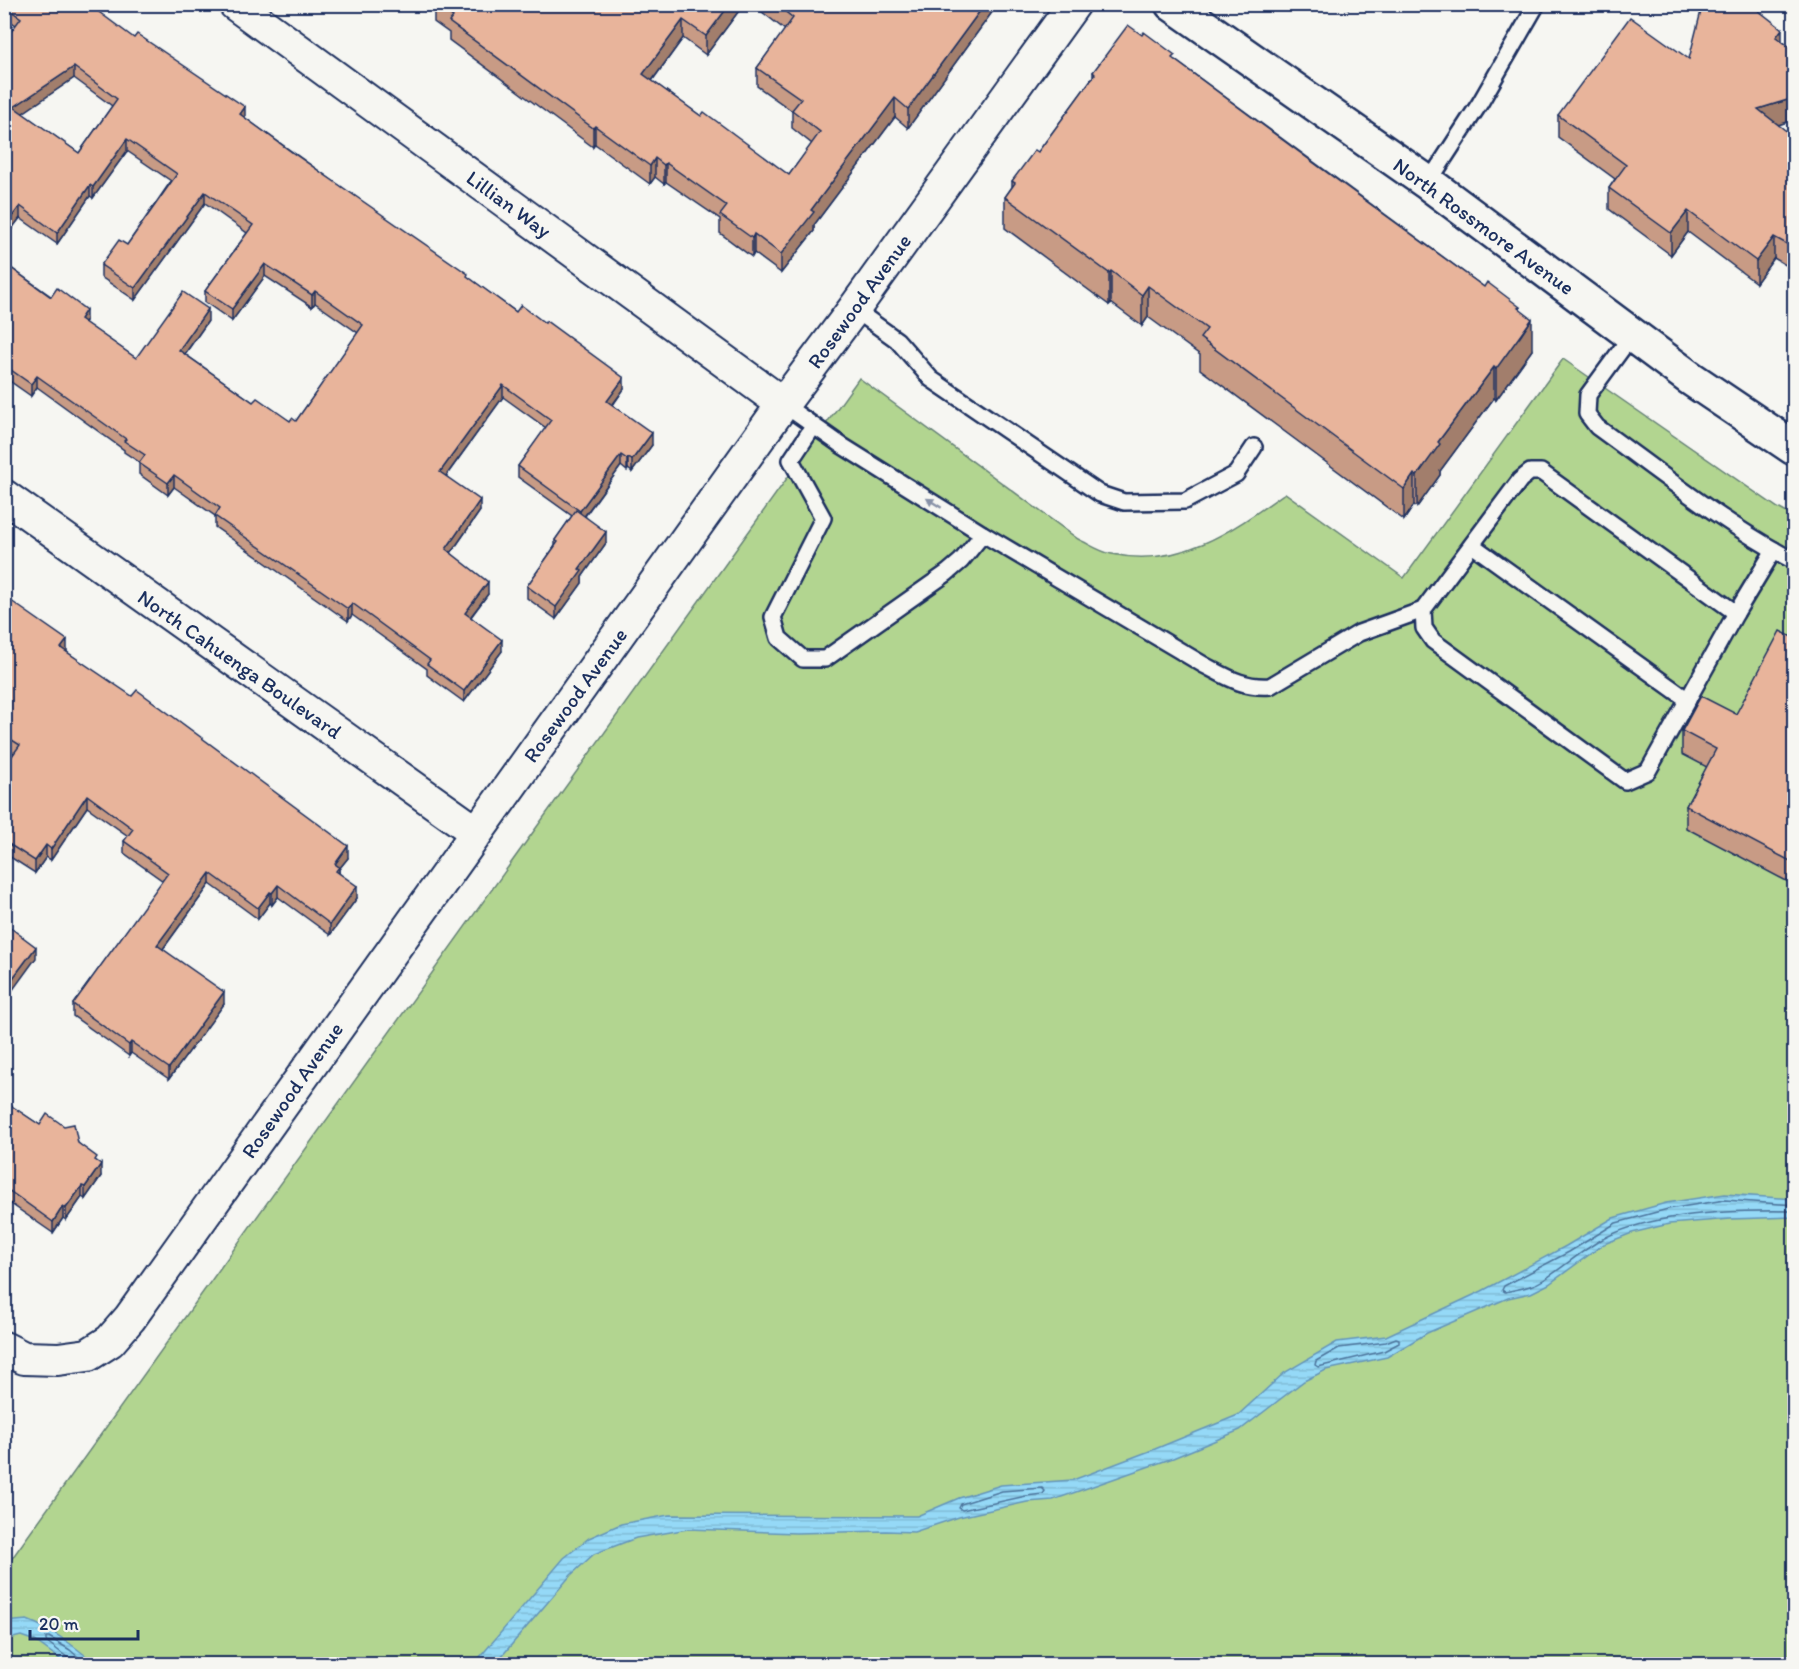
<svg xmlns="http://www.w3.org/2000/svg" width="1799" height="1669" font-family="Itim,sans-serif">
  <defs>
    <pattern id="water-rules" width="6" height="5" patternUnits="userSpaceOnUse" patternTransform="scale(1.5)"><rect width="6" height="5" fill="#95d9f7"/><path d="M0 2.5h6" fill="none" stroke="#80bbd6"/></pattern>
  </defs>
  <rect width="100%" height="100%" fill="#f6f6f2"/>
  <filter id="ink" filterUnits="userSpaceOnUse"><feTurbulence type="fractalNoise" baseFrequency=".0167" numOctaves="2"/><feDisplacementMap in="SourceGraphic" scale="12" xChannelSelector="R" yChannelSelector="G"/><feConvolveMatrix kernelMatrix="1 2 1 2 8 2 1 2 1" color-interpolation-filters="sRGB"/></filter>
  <g filter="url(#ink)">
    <path fill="#b2d590" stroke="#668277" stroke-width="1.5" d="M 1563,359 L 1778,508 L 1794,517 L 1794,1664 L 5,1664 L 5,1568 L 859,378 L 1078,539 C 1089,544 1100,552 1112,554 C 1180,569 1233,530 1285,493 L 1404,578 Z"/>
    <g fill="url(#water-rules)" stroke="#6495ba" stroke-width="1.5">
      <path d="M 1725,1194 L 1794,1199 L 1794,1217 L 1731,1219 L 1669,1224 L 1632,1233 L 1604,1244 L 1549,1284 L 1531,1293 L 1508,1298 L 1427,1333 L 1387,1357 L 1326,1370 L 1304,1381 L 1240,1430 L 1173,1458 L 1053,1500 L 1027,1502 L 959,1517 L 914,1532 L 886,1531 L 796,1533 L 688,1529 L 636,1538 L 594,1554 L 571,1575 L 495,1664 L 474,1664 L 564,1558 L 589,1538 L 621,1524 L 669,1515 L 917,1516 L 959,1498 L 1001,1485 L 1073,1480 L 1155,1449 L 1238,1415 L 1284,1373 L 1337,1342 L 1386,1336 L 1482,1291 L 1566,1246 L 1613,1218 L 1666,1203 Z"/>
      <path d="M 27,1620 C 54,1630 74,1646 96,1664 L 67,1664 L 35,1641 L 21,1636 L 5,1640 L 5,1622 Z"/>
    </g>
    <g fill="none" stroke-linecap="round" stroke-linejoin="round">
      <g stroke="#4c739b" stroke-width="1.5">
        <path d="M 1794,1205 L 1725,1200 L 1668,1209 L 1616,1223 L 1569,1252 L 1504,1286 L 1502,1290 L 1505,1292 C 1519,1289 1533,1287 1545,1279 C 1564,1267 1581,1251 1601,1240 C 1650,1212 1738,1210 1794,1211"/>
        <path d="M 1396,1338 L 1399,1339 L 1399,1343 L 1384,1351 L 1318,1367 L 1315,1365 L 1316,1361 L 1339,1348 L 1386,1342 Z"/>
        <path d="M 1042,1488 L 1045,1491 L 1043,1494 L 1026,1496 L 962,1510 L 959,1508 L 961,1504 L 1002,1491 Z"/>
        <path d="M 70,1664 L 68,1658 L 46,1641 L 46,1637 L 49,1637 L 70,1650 L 86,1664"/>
      </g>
      <defs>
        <g id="service">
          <path d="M 1428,183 L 1480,103 L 1537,4"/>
          <path d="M 854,309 L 897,340 L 931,379 L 1100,494 L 1124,502 L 1185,501 L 1236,474 L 1254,447"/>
          <path d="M 1632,335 L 1588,395 L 1587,414 L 1597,427 C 1662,474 1724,524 1794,561"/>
          <path d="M 783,404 L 841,445 L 983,534 L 1204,665 C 1227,677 1243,688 1270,686 L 1359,633 L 1423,610 L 1520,480 L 1530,472 L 1541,472 L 1736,613"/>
          <path d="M 813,427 L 791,460 L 823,518 L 773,617 L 779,638 L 803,659 L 825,659 L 947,573 L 961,561 L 983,534"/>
          <path d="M 1472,545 L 1688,700"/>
          <path d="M 1423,610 L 1424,628 L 1433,641 L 1625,781 L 1648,771 L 1736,613 L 1774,550"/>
        </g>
        <g id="minor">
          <path d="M 235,4 L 783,404"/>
          <path d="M 4,496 L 476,832"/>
          <path d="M 4,1348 L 24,1358 L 58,1359 L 88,1355 L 110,1341 L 130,1318 L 783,404 L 854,309 L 1074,4"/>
        </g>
        <path id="secondary" d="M 1172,4 L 1428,183 L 1690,378 L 1794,448"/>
      </defs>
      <use href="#service" stroke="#1b2f5e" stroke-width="20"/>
      <use href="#minor" stroke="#1b2f5e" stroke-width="36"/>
      <use href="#secondary" stroke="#1b2f5e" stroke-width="38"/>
      <use href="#service" stroke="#f6f6f2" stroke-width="15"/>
      <use href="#minor" stroke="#f6f6f2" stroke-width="32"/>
      <use href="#secondary" stroke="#f6f6f2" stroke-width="33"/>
    </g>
    <g fill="#c89b85" stroke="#1b2f5e" stroke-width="1.5" fill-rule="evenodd">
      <path d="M 4,4 L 245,118 L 624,389 L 613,405 L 652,445 L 632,472 L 628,469 L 627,471 L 621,466 L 585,516 L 606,543 L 582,577 L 582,583 L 556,619 L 527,598 L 527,586 L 555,546 L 555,540 L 572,516 L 518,477 L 518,466 L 546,428 L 503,397 L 446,476 L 480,511 L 451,553 L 488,594 L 471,617 L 502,651 L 464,702 L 427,675 L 427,669 L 352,615 L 348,621 L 215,527 L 215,516 L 174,487 L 168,495 L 139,474 L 139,462 L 124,452 L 124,450 L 37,387 L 31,396 L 4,377 L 4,263 L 86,321 L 85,323 L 136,358 L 208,321 L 185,354 L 253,402 L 290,421 L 296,421 L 358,333 L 315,303 L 312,307 L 265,276 L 232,321 L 205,302 L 205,291 L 247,233 L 205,203 L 135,300 L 101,277 L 101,265 L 127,245 L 171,181 L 127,151 L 93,198 L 90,196 L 57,244 L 20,218 L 4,239 L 4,41 L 16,25 L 4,17 ZM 74,78 L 112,106 L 79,153 L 22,113 Z"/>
      <path d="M 426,4 L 744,4 L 706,55 L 683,38 L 652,81 L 701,116 L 789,175 L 812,144 L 792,128 L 792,111 L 757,86 L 757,68 L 785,30 L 752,4 L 998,4 L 908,128 L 895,117 L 814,225 L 814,231 L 781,273 L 754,253 L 752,257 L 720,233 L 720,219 L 666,182 L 664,184 L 655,177 L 650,184 L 595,144 L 593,147 L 449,40 L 449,33 L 434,22 L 434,10 Z"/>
      <path d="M 1342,4 L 1352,4 L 1348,9 Z"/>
      <path d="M 1782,41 L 1794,50 L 1794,120 L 1778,125 L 1794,137 L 1794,270 L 1774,258 L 1756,283 L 1688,232 L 1671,255 L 1609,209 L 1609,188 L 1615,179 L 1558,137 L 1558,115 L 1689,59 Z"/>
      <path d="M 1175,60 L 1484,287 L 1520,309 L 1532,350 L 1496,400 L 1494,398 L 1440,471 L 1440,475 L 1417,507 L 1414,505 L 1404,520 L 1200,369 L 1200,355 L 1148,317 L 1142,326 L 1111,303 L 1109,305 L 1005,228 L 1005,197 L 1012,187 L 1012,181 L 1038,152 L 1093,77 L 1093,72 Z"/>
      <path d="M 4,596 L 67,651 L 67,652 L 348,858 L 339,869 L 339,873 L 357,898 L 330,935 L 278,897 L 272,905 L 270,903 L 258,919 L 210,884 L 163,949 L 224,1004 L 169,1079 L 131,1053 L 129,1056 L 73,1016 L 73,1004 L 163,881 L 124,853 L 124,841 L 128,836 L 87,807 L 51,860 L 46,857 L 35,873 L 4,853 L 4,767 L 14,753 L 4,746 Z"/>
      <path d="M 1794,638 L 1794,885 L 1686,828 L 1686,806 L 1707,767 L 1682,754 L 1682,731 L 1736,714 Z"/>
      <path d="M 4,1101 L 40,1125 L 78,1143 L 97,1162 L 101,1176 L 85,1199 L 82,1197 L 66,1220 L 63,1218 L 53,1233 L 4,1199 Z"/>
    </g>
    <g fill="#a27e6c" stroke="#1b2f5e" stroke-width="1.5">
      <path d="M 730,4 L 744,4 L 706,55 L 706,36 Z"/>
      <path d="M 985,4 L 998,4 L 908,128 L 908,109 Z"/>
      <path d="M 683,20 L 683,38 L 643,93 L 643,74 Z"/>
      <path d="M 1782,29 L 1782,51 L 1776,37 Z"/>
      <path d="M 74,67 L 74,78 L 14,119 L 14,107 Z"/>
      <path d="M 895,98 L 895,117 L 814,225 L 814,231 L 781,273 L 781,254 L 811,210 Z"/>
      <path d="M 1794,98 L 1794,120 L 1758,131 L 1758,109 Z"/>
      <path d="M 245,107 L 245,119 L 240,114 Z"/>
      <path d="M 595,126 L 595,144 L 593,147 L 593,128 Z"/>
      <path d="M 127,139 L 127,151 L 93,198 L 93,187 Z"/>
      <path d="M 655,158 L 655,177 L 650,184 L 650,166 Z"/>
      <path d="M 666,163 L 666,182 L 664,184 L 664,165 Z"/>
      <path d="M 90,185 L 90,196 L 57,244 L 57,233 Z"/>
      <path d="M 205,192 L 205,203 L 135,300 L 135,288 Z"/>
      <path d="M 20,206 L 20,218 L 4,239 L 4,227 Z"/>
      <path d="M 1688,211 L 1688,232 L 1671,255 L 1671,233 Z"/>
      <path d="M 754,234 L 754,253 L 752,257 L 752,238 Z"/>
      <path d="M 1774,237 L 1774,258 L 1756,283 L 1756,261 Z"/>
      <path d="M 265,264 L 265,276 L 232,321 L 232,309 Z"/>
      <path d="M 1111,271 L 1111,303 L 1109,305 L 1109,273 Z"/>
      <path d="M 1148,286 L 1148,317 L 1142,326 L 1142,295 Z"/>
      <path d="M 315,291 L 315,303 L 312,307 L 312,295 Z"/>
      <path d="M 1520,307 L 1520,337 L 1532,319 L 1532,350 L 1496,400 L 1496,369 Z"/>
      <path d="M 208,309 L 208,321 L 179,362 L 179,350 Z"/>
      <path d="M 86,310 L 86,321 L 80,330 L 80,319 Z"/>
      <path d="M 1494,367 L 1494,398 L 1440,471 L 1440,475 L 1417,507 L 1417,476 L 1438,442 Z"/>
      <path d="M 37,376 L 37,387 L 31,396 L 31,384 Z"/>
      <path d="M 624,378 L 624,389 L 607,412 L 607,401 Z"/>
      <path d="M 503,385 L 503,397 L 440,484 L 440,472 Z"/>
      <path d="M 652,433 L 652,445 L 632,472 L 632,460 Z"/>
      <path d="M 621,455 L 621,466 L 580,522 L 580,511 Z"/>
      <path d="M 628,458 L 628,469 L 627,471 L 627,459 Z"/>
      <path d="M 1414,474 L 1414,505 L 1404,520 L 1404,489 Z"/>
      <path d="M 174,475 L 174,487 L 168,495 L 168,483 Z"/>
      <path d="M 480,500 L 480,511 L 446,560 L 446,549 Z"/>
      <path d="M 606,532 L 606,543 L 582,577 L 582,583 L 556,619 L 556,607 L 579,569 Z"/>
      <path d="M 488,582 L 488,594 L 465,624 L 465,613 Z"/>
      <path d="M 352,603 L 352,615 L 348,621 L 348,609 Z"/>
      <path d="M 67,640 L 67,651 L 61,660 L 61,648 Z"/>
      <path d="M 502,640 L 502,651 L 464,702 L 464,691 Z"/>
      <path d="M 87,795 L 87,807 L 51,860 L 51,849 Z"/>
      <path d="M 46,845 L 46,857 L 35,873 L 35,861 Z"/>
      <path d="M 348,846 L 348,858 L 339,869 L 339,879 L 336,883 L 335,864 Z"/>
      <path d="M 210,873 L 210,884 L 157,957 L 157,945 Z"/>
      <path d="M 278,885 L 278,897 L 272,905 L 272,893 Z"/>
      <path d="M 357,886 L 357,898 L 330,935 L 330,924 Z"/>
      <path d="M 270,892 L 270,903 L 258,919 L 258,908 Z"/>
      <path d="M 36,947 L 36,958 L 4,1002 L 4,990 Z"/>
      <path d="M 224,992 L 224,1004 L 169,1079 L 169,1068 Z"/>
      <path d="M 131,1042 L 131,1053 L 129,1056 L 129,1045 Z"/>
      <path d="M 9,1066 L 9,1077 L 4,1084 L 4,1072 Z"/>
      <path d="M 101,1164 L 101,1176 L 85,1199 L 85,1187 Z"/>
      <path d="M 82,1186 L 82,1197 L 66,1220 L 66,1208 Z"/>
      <path d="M 63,1206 L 63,1218 L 53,1233 L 53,1222 Z"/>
    </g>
    <g fill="#e8b49b" stroke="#1b2f5e" stroke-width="1.5" fill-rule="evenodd">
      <path d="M 4,4 L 88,4 L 134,38 L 137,34 L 245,107 L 240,114 L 293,153 L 468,274 L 467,276 L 516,312 L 521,305 L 545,323 L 546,321 L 624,378 L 607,401 L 652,433 L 632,460 L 628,458 L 627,459 L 621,455 L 580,511 L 518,466 L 551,420 L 503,385 L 440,472 L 480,500 L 446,549 L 488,582 L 465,613 L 502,640 L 464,691 L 427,664 L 430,660 L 352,603 L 348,609 L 215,516 L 220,508 L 174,475 L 168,483 L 139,463 L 145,455 L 124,441 L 126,439 L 37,376 L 31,384 L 4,365 L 4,263 L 51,297 L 57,288 L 86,310 L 80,319 L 136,358 L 183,292 L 208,309 L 179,350 L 253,402 L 257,398 L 290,421 L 292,418 L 296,421 L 363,325 L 315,291 L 312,295 L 265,264 L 232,309 L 205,291 L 253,225 L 205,192 L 135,288 L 101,265 L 119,240 L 127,245 L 177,174 L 127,139 L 93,187 L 90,185 L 57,233 L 20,206 L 4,227 L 4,41 L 21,18 L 4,6 ZM 74,67 L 117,99 L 79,153 L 14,107 Z"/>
      <path d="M 436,4 L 730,4 L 706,36 L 683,20 L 643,74 L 701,116 L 704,112 L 789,175 L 820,132 L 792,110 L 801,99 L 757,68 L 793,18 L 776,4 L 985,4 L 908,109 L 895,98 L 811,210 L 814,212 L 781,254 L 754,234 L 752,238 L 720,215 L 727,206 L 666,163 L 664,165 L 655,158 L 650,166 L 595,126 L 593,128 L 449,22 L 453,17 Z"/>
      <path d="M 1706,4 L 1750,4 L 1782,29 L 1776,37 L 1794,50 L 1794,98 L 1758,109 L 1794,137 L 1794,248 L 1774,237 L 1756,261 L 1688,211 L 1671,233 L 1609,188 L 1626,165 L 1558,115 L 1630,17 L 1689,59 L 1701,11 Z"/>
      <path d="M 1128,25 L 1142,35 L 1144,32 L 1175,55 L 1172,58 L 1318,166 L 1484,287 L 1487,282 L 1520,307 L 1518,308 L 1532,319 L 1496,369 L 1494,367 L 1438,442 L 1440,444 L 1417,476 L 1414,474 L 1404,489 L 1200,338 L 1207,329 L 1148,286 L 1142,295 L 1111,271 L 1109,273 L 1005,197 L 1015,183 L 1012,181 L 1035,150 L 1038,152 L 1095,74 L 1093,72 Z"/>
      <path d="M 576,510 L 606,532 L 579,569 L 582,571 L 556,607 L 527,586 L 558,542 L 555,540 Z"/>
      <path d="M 4,596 L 67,640 L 61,648 L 132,696 L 137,690 L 348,846 L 335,864 L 339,867 L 336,871 L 357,886 L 330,924 L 278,885 L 272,893 L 270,892 L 258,908 L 210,873 L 157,945 L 224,992 L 169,1068 L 131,1042 L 129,1045 L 73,1004 L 168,873 L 124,841 L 133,829 L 87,795 L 51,849 L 46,845 L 35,861 L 4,841 L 4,767 L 20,745 L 4,735 Z"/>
      <path d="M 1780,631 L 1794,638 L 1794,863 L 1686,806 L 1716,749 L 1682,731 L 1701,696 L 1736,714 Z"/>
      <path d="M 8,926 L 36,947 L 4,990 L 4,931 Z"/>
      <path d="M 4,1062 L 9,1066 L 4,1072 Z"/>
      <path d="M 4,1101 L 40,1125 L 47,1114 L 64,1126 L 74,1124 L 78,1143 L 97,1157 L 95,1160 L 101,1164 L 85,1187 L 82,1186 L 66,1208 L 63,1206 L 53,1222 L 4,1187 Z"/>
    </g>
    <defs><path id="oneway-solid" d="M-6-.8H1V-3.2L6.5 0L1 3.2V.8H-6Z" transform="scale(1.5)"/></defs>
    <use fill="#8892a8" href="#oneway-solid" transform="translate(934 503) rotate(-148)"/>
  </g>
  <g text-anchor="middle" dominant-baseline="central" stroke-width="4.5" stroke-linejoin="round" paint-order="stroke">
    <g font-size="21" fill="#1b2f5e" stroke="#f6f6f2">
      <text transform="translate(509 204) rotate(36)">Lillian Way</text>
      <text transform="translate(1484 226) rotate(36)">North Rossmore Avenue</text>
      <text transform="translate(859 301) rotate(-54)">Rosewood Avenue</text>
      <text transform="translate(240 664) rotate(35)">North Cahuenga Boulevard</text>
      <text transform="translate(575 695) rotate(-54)">Rosewood Avenue</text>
      <text transform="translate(292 1090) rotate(-55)">Rosewood Avenue</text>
    </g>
  </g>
  <rect width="1799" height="1669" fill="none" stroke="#f6f6f2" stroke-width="24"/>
  <rect x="12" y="12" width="1775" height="1645" fill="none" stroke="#1b2f5e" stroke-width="2" filter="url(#ink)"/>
  <path d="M30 1630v9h108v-9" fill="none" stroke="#1b2f5e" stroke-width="3"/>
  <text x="39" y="1630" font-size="18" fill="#1b2f5e" stroke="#f6f6f2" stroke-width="4.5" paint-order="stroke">20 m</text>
</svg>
